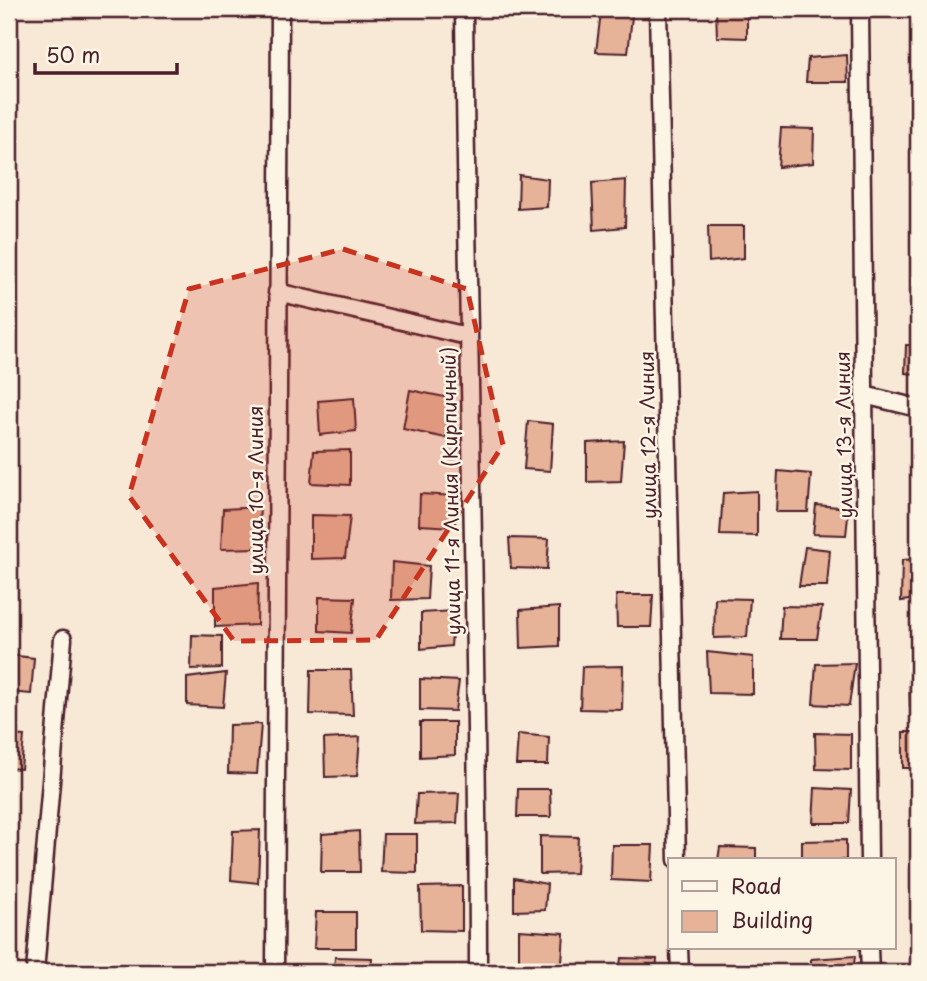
<svg xmlns="http://www.w3.org/2000/svg" width="927" height="981" font-family="'Playpen Sans',sans-serif">
  <rect width="100%" height="100%" fill="#f8e8d6"/>
  <filter id="ink" filterUnits="userSpaceOnUse"><feTurbulence type="fractalNoise" baseFrequency=".0143" numOctaves="2"/><feDisplacementMap in="SourceGraphic" scale="14" xChannelSelector="R" yChannelSelector="G"/><feConvolveMatrix kernelMatrix="1 2 1 2 8 2 1 2 1" color-interpolation-filters="sRGB"/></filter>
  <g filter="url(#ink)">
    <g fill="#e6b298" stroke="#4a1f2b" stroke-width="2">
      <path d="M 716,9 L 747,9 L 747,38 L 717,37 Z"/>
      <path d="M 601,12 L 632,16 L 628,53 L 596,52 Z"/>
      <path d="M 847,55 L 848,82 L 806,82 L 808,58 Z"/>
      <path d="M 918,66 L 918,107 L 910,107 L 913,67 Z"/>
      <path d="M 781,128 L 814,129 L 813,163 L 778,167 Z"/>
      <path d="M 519,175 L 548,179 L 547,207 L 518,209 Z"/>
      <path d="M 626,180 L 625,227 L 594,230 L 592,183 Z"/>
      <path d="M 708,226 L 744,226 L 744,258 L 709,262 Z"/>
      <path d="M 906,345 L 918,345 L 918,374 L 905,373 Z"/>
      <path d="M 410,390 L 450,398 L 446,438 L 403,429 Z"/>
      <path d="M 354,398 L 356,431 L 320,435 L 318,401 Z"/>
      <path d="M 528,421 L 553,424 L 550,471 L 524,469 Z"/>
      <path d="M 624,441 L 621,481 L 587,482 L 587,443 Z"/>
      <path d="M 350,450 L 350,485 L 311,483 L 314,451 Z"/>
      <path d="M 778,471 L 811,474 L 808,512 L 776,512 Z"/>
      <path d="M 757,491 L 757,536 L 720,535 L 723,493 Z"/>
      <path d="M 420,494 L 456,496 L 455,527 L 419,525 Z"/>
      <path d="M 816,505 L 849,508 L 846,535 L 813,534 Z"/>
      <path d="M 260,507 L 258,548 L 221,549 L 223,509 Z"/>
      <path d="M 311,515 L 350,516 L 345,558 L 311,559 Z"/>
      <path d="M 509,538 L 549,539 L 547,569 L 511,568 Z"/>
      <path d="M 805,547 L 830,550 L 827,586 L 799,586 Z"/>
      <path d="M 918,559 L 918,599 L 901,601 L 902,560 Z"/>
      <path d="M 392,562 L 429,566 L 427,599 L 391,600 Z"/>
      <path d="M 258,583 L 257,625 L 215,627 L 215,587 Z"/>
      <path d="M 616,595 L 653,595 L 651,627 L 617,627 Z"/>
      <path d="M 319,597 L 355,598 L 351,633 L 319,631 Z"/>
      <path d="M 715,598 L 750,599 L 747,637 L 714,638 Z"/>
      <path d="M 782,606 L 822,607 L 817,639 L 780,639 Z"/>
      <path d="M 559,607 L 559,646 L 521,648 L 520,610 Z"/>
      <path d="M 454,611 L 451,646 L 421,649 L 421,613 Z"/>
      <path d="M 192,635 L 222,636 L 222,668 L 191,669 Z"/>
      <path d="M 707,652 L 753,657 L 753,694 L 709,693 Z"/>
      <path d="M 9,655 L 34,658 L 31,694 L 9,692 Z"/>
      <path d="M 855,663 L 849,706 L 813,704 L 816,664 Z"/>
      <path d="M 623,666 L 622,710 L 580,709 L 582,667 Z"/>
      <path d="M 311,670 L 351,670 L 353,715 L 310,714 Z"/>
      <path d="M 918,672 L 918,707 L 910,707 L 909,673 Z"/>
      <path d="M 226,673 L 223,707 L 187,705 L 187,678 Z"/>
      <path d="M 420,679 L 459,681 L 455,711 L 420,710 Z"/>
      <path d="M 420,722 L 455,722 L 455,755 L 420,757 Z"/>
      <path d="M 261,724 L 257,774 L 228,773 L 229,725 Z"/>
      <rect x="903" y="732" width="15" height="36"/>
      <path d="M 815,733 L 851,734 L 851,770 L 816,769 Z"/>
      <path d="M 518,734 L 549,737 L 548,765 L 516,765 Z"/>
      <path d="M 9,735 L 24,736 L 21,769 L 9,768 Z"/>
      <path d="M 360,737 L 357,776 L 325,777 L 324,739 Z"/>
      <path d="M 815,788 L 851,790 L 849,823 L 813,823 Z"/>
      <path d="M 518,789 L 550,789 L 551,817 L 517,817 Z"/>
      <path d="M 459,793 L 457,823 L 415,824 L 417,794 Z"/>
      <path d="M 260,830 L 258,883 L 231,880 L 233,831 Z"/>
      <path d="M 359,831 L 360,872 L 321,872 L 322,834 Z"/>
      <path d="M 383,834 L 417,834 L 417,873 L 381,872 Z"/>
      <path d="M 540,836 L 578,837 L 576,873 L 540,874 Z"/>
      <path d="M 846,840 L 846,860 L 802,860 L 802,841 Z"/>
      <path d="M 612,845 L 653,845 L 651,882 L 611,880 Z"/>
      <path d="M 720,847 L 756,848 L 756,860 L 718,860 Z"/>
      <path d="M 514,878 L 547,884 L 545,910 L 514,911 Z"/>
      <path d="M 462,886 L 462,931 L 421,930 L 420,887 Z"/>
      <path d="M 316,912 L 356,912 L 356,948 L 314,948 Z"/>
      <path d="M 519,930 L 564,933 L 562,963 L 519,963 Z"/>
      <path d="M 855,956 L 853,972 L 811,972 L 811,959 Z"/>
      <path d="M 335,957 L 372,958 L 371,972 L 334,972 Z"/>
      <path d="M 621,958 L 657,959 L 656,972 L 619,972 Z"/>
    </g>
    <g fill="none" stroke-linecap="round" stroke-linejoin="round">
      <defs>
        <g id="street">
          <path d="M 464,9 C 467,330 478,651 478,972"/>
          <path d="M 658,9 L 677,860"/>
          <path d="M 860,9 L 869,860"/>
          <path d="M 277,292 L 467,336"/>
          <path d="M 864,395 L 918,408"/>
          <path d="M 679,948 L 680,972"/>
          <path d="M 869,948 L 870,972"/>
          <path d="M 35,972 L 63,639"/>
          <path d="M 275,972 L 280,9"/>
        </g>
      </defs>
      <use href="#street" stroke="#4a1f2b" stroke-width="21"/>
      <use href="#street" stroke="#fcf5e5" stroke-width="16"/>
    </g>
  </g>
  <path fill="#c8321e" fill-opacity="0.2" stroke="#c8321e" stroke-width="5" stroke-dasharray="14 9" stroke-linejoin="round" d="M 343,249 L 467,289 L 503,445 L 376,640 L 234,641 L 129,496 L 189,289 Z"/>
  <g text-anchor="middle" dominant-baseline="central" stroke-width="5" stroke-linejoin="round" paint-order="stroke">
    <g font-size="19" fill="#4a1f2b" stroke="#fcf5e5">
      <text transform="translate(647 435) rotate(-91)">улица 12-я Линия</text>
      <text transform="translate(843 435) rotate(-91)">улица 13-я Линия</text>
      <text transform="translate(255 490) rotate(-90)">улица 10-я Линия</text>
      <text transform="translate(450 491) rotate(-91)">улица 11-я Линия (Кирпичный)</text>
    </g>
  </g>
  <rect width="927" height="981" fill="none" stroke="#fcf5e5" stroke-width="35"/>
  <rect x="18" y="18" width="892" height="946" fill="none" stroke="#4a1f2b" stroke-width="2.5" filter="url(#ink)"/>
  <rect x="668" y="858" width="228" height="91" fill="#fcf5e5" stroke="#b59f9b" stroke-width="2"/>
  <rect x="682" y="881" width="35" height="10" fill="#fcf5e5" stroke="#b59f9b" stroke-width="2"/>
  <text x="731" y="894" font-size="21" fill="#4a1f2b">Road</text>
  <rect x="682" y="911" width="35" height="21" fill="#e6b298" stroke="#b59f9b" stroke-width="2"/>
  <text x="731" y="928" font-size="21" fill="#4a1f2b">Building</text>
  <path d="M35 63v10h142v-10" fill="none" stroke="#4a1f2b" stroke-width="3.5"/>
  <text x="46" y="63" font-size="21" fill="#4a1f2b" stroke="#fcf5e5" stroke-width="5" paint-order="stroke">50 m</text>
</svg>
